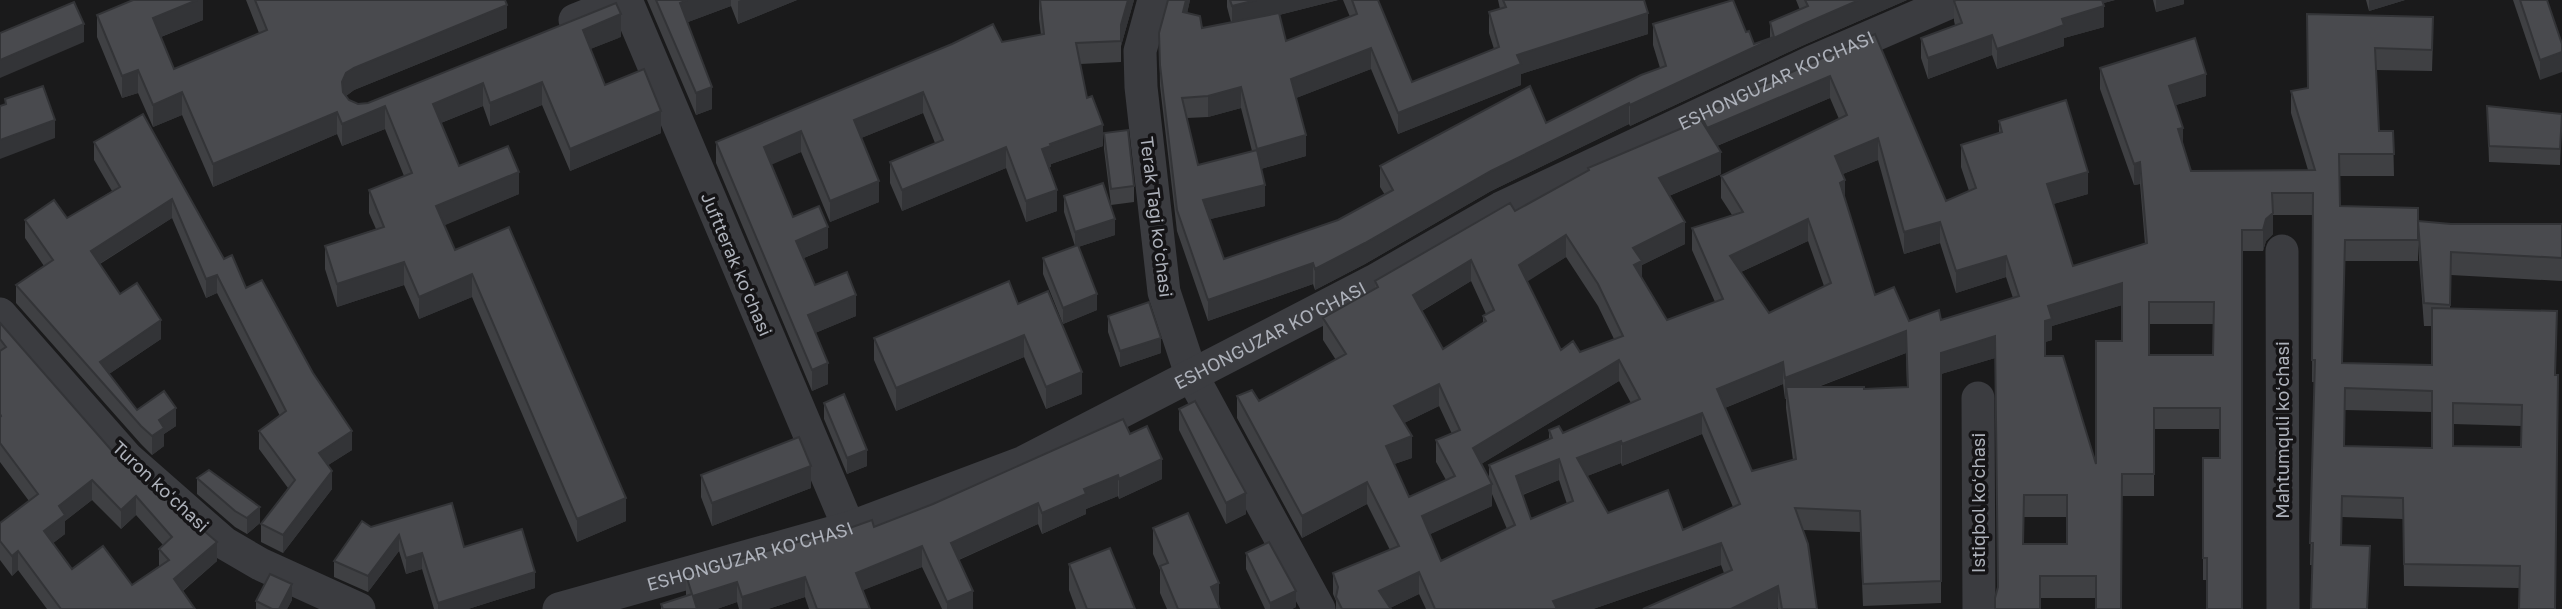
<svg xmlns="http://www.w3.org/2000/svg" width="2562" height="609" font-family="'Golos Text',sans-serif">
  <rect width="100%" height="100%" fill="#1a1a1b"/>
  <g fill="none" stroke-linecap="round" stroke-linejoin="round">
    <g stroke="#3b3c40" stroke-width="33">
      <path d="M 1154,0 L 1140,51 L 1141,87 L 1164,292 L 1191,374 L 1319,609"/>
      <path d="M 575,20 L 626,0 L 849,528"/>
      <path d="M 2282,251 L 2283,609"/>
      <path d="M 0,314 L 127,458 L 224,543 L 260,564 L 359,609"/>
      <path d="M 1978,398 L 1979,609"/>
      <path id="s1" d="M 559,609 L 849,528 L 1024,462 L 1374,281 L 1501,208 L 1812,62 L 1955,0"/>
    </g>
  </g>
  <g fill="#3f4043" fill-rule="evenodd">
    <path d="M 203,0 L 203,20 L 161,37 L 174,69 L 259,33 L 246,0 L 505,0 L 507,28 L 354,90 L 346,96 L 349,100 L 358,104 L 368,103 L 621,37 L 590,49 L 605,85 L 661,133 L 570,171 L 542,105 L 490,126 L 483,106 L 441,123 L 459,166 L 519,194 L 444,225 L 455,250 L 509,227 L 626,521 L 577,542 L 472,297 L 419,319 L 404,285 L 337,307 L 325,269 L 325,246 L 376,229 L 369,213 L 369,190 L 404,176 L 385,129 L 342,146 L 337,134 L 213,187 L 182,115 L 153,127 L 138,93 L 122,98 L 97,37 L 97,15 Z"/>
    <path d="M 647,0 L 797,0 L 738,24 L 731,6 L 688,22 L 712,109 L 696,115 Z"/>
    <path d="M 1039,0 L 1134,0 L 1121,46 L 1121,62 L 1080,64 L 1087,98 L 1103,146 L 1051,164 L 1051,167 L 1049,167 L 1057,211 L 1026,222 L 1006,168 L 902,211 L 890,183 L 890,162 L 935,143 L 923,113 L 861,138 L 879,202 L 830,222 L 801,152 L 771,164 L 793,217 L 828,248 L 804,258 L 815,285 L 856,316 L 815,333 L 828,384 L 812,391 L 716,163 L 716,142 L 1002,42 L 1041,35 L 1039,19 Z"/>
    <path d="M 1168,0 L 1190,0 L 1187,13 L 1202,28 L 1231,22 L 1227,7 L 1227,0 L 1338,0 L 1279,15 L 1286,41 L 1350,17 L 1343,0 L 1378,0 L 1412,82 L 1494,49 L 1489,33 L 1489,12 L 1500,9 L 1498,0 L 1644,0 L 1648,34 L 1521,74 L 1521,85 L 1398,134 L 1371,69 L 1296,98 L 1306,156 L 1261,169 L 1265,206 L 1210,219 L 1224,259 L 1338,220 L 1385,195 L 1380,187 L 1380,166 L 1546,123 L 1660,68 L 1653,45 L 1653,24 L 1746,32 L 1754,44 L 1770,38 L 1770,22 L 1800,10 L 1796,0 L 1907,0 L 1804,45 L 1630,126 L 1629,124 L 1491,191 L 1365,264 L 1315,290 L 1313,284 L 1208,321 L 1177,231 L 1160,86 L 1159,33 ZM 1241,108 L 1252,151 L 1198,165 L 1187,118 L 1208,117 Z"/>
    <path d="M 2115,0 L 2103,3 L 2104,27 L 2064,38 L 2064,46 L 1997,69 L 1992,55 L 1928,79 L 1921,58 L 1921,38 L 1955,25 L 1954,21 L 1954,1 Z"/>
    <path d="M 2153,0 L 2184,0 L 2184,4 L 2156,12 Z"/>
    <path d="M 2366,0 L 2405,0 L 2369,11 Z"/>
    <path d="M 2513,0 L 2547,0 L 2540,80 Z"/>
    <path d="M 2307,14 L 2433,38 L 2432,71 L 2376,70 L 2379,131 L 2393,131 L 2394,176 L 2339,176 L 2340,206 L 2418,221 L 2451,224 L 2562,224 L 2562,281 L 2451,275 L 2450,308 L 2557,332 L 2555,375 L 2519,588 L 2404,586 L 2403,519 L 2342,517 L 2341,545 L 2370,567 L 2310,565 L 2315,382 L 2312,382 L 2313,215 L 2273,215 L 2273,234 L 2266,241 L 2263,251 L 2242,251 L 2207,580 L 2203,580 L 2203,458 L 2220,458 L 2220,429 L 2154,429 L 2154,496 L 2122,496 L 2096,598 L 2040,598 L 1998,588 L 1995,358 L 1941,374 L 1941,603 L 1863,606 L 1860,532 L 1803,530 L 1817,609 L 1778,609 L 1778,608 L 1776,609 L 1643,609 L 1724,573 L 1721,565 L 1593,609 L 1426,609 L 1419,594 L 1390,608 L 1391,609 L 1336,609 L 1336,601 L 1333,594 L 1333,573 L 1390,550 L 1367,504 L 1302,538 L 1237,418 L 1237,396 L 1259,401 L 1336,360 L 1323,340 L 1323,318 L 1375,288 L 1375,281 L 1515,211 L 1588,171 L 1588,168 L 1700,121 L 1700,114 L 1875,34 L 1946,201 L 1969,191 L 1961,167 L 1961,145 L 1999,134 L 1999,121 L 2088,194 L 2053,204 L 2073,266 L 2145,244 L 2140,184 L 2134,185 L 2100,89 L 2100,68 L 2206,96 L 2176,105 L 2183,144 L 2191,171 L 2308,170 L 2291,113 L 2291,91 L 2307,88 ZM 1830,98 L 1839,119 L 1721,176 L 1721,198 L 1732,215 L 1692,228 L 1692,250 L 1715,302 L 1667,320 L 1642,279 L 1642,265 L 1685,244 L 1669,196 L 1721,174 L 1717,146 ZM 1878,160 L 1904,254 L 1940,243 L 1956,293 L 2006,277 L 2013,298 L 1941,320 L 1909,321 L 1875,295 L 1845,199 L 1843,174 ZM 1808,241 L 1824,286 L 1769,313 L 1741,272 ZM 2418,244 L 2424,326 L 2432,326 L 2432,365 L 2342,363 L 2345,261 L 2418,261 ZM 1566,257 L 1598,306 L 1614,339 L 1580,352 L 1561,350 L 1527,281 ZM 1471,281 L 1486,314 L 1483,316 L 1483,323 L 1443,349 L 1422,311 ZM 2122,305 L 2122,341 L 2096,464 L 2045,356 L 2045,342 L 2052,340 L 2052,326 ZM 2149,324 L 2214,324 L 2213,355 L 2149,355 ZM 1906,353 L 1907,387 L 1864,389 L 1818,387 ZM 1619,381 L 1631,403 L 1563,433 L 1549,430 L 1549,439 L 1489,465 L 1489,479 L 1481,464 ZM 1783,384 L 1785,399 L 1786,399 L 1786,408 L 1793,460 L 1752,471 L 1725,408 ZM 1439,406 L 1452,434 L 1436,440 L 1436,462 L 1446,480 L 1409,497 L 1394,464 L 1412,458 L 1404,423 ZM 2345,410 L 2432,412 L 2432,448 L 2344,446 ZM 2453,424 L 2522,426 L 2521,447 L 2453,446 ZM 1702,434 L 1733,507 L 1683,530 L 1608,513 L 1587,476 L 1621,463 L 1622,466 ZM 1559,480 L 1567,504 L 1531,519 L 1523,495 ZM 1492,494 L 1507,529 L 1441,561 L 1430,534 L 1492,506 ZM 2024,517 L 2067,517 L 2067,544 L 2023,544 Z"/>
    <path d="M 2487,106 L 2562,114 L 2560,165 L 2489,162 Z"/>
    <path d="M 143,114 L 224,259 L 246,288 L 352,450 L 328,465 L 332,489 L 283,553 L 261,542 L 261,524 L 288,488 L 259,449 L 259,431 L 280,416 L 217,293 L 206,298 L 172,218 L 100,264 L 120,294 L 161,339 L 109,374 L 137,410 L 176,426 L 164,434 L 164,446 L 152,455 L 141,444 L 16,303 L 16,285 L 44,266 L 25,238 L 25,220 L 67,218 L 112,191 L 94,160 L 94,142 Z"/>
    <path d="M 1104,133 L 1134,186 L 1134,202 L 1111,205 L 1104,149 Z"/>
    <path d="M 1064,196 L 1115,235 L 1078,247 L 1097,310 L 1063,324 L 1043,274 L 1043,258 L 1075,246 L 1064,212 Z"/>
    <path d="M 1018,304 L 1082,394 L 1046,409 L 1024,357 L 896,411 L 874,360 L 874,338 Z"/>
    <path d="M 1108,316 L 1161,353 L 1120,367 L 1108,332 Z"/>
    <path d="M 0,323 L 113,452 L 217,561 L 183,591 L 195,609 L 47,609 L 18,570 L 12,576 L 0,560 L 0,523 L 29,501 L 0,462 ZM 92,500 L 121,529 L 136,515 L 163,545 L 159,549 L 159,566 L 132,585 L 72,569 L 53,543 L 65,534 L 65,521 Z"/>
    <path d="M 824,403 L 867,466 L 847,474 L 824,419 Z"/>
    <path d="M 1179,409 L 1246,514 L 1226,524 L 1179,430 Z"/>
    <path d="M 1130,434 L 1162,479 L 1119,499 L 1118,496 L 1086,509 L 1086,514 L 1042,534 L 1038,524 L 959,560 L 973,609 L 942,609 L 922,567 L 863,590 L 870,609 L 809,609 L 805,597 L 768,609 L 739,609 L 737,602 L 717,609 L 661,609 L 661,604 L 686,596 L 686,575 L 819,539 L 874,527 Z"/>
    <path d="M 701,475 L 811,488 L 712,526 L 701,497 Z"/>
    <path d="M 197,478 L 260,523 L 247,534 L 235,527 L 197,494 Z"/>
    <path d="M 371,527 L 464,547 L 535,588 L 468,609 L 434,609 L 422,569 L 406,574 L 399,551 L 368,592 L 334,577 L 334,561 Z"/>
    <path d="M 1153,528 L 1219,607 L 1220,609 L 1167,609 L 1160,593 L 1160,570 L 1153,554 Z"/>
    <path d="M 1246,553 L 1296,607 L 1292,609 L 1265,609 L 1246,569 Z"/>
    <path d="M 1069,564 L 1135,609 L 1076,609 L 1069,590 Z"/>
    <path d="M 292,600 L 287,609 L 256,609 L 256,601 Z"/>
  </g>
  <g fill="#333437">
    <path d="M 197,0 L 203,0 L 203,20 L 153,40 L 153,18 Z"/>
    <path d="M 687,0 L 731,0 L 731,6 L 680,25 L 680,3 Z"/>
    <path d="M 741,0 L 797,0 L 738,24 L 738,1 Z"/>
    <path d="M 1128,0 L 1134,0 L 1121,46 L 1121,62 L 1121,25 Z"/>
    <path d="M 1186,0 L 1190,0 L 1183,32 L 1183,12 Z"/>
    <path d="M 1256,0 L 1338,0 L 1232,27 L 1232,6 Z"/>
    <path d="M 1859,0 L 1907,0 L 1804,45 L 1630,126 L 1630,105 L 1804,24 Z"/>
    <path d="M 2097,0 L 2115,0 L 2097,5 Z"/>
    <path d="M 2156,0 L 2184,0 L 2184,4 L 2156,12 Z"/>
    <path d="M 2369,0 L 2405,0 L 2369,11 Z"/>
    <path d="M 507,5 L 507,28 L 354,90 L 346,96 L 342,105 L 342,82 L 346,73 L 354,68 Z"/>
    <path d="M 2104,6 L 2104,27 L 2064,38 L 2064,46 L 1997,69 L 1997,49 L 2062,19 Z"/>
    <path d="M 1648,13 L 1648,34 L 1521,74 L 1521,85 L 1398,134 L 1398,113 L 1517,55 Z"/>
    <path d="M 621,14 L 621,37 L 583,52 L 583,30 Z"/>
    <path d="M 84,24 L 84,42 L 0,78 L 0,60 Z"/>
    <path d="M 1992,35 L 1992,55 L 1928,79 L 1928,58 Z"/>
    <path d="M 1371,48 L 1371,69 L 1291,100 L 1291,79 Z"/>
    <path d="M 2562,52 L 2562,72 L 2540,80 L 2540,60 Z"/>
    <path d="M 138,70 L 138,93 L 122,98 L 122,76 Z"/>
    <path d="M 2206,74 L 2206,96 L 2169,107 L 2169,86 Z"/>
    <path d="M 1830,76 L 1830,98 L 1707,150 L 1707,128 Z"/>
    <path d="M 542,82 L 542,105 L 490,126 L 490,103 Z"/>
    <path d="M 483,83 L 483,106 L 433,126 L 433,104 Z"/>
    <path d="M 712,87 L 712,109 L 696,115 L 696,93 Z"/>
    <path d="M 1241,87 L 1241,108 L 1208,117 L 1208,96 Z"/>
    <path d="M 182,92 L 182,115 L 153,127 L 153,105 Z"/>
    <path d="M 923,92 L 923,113 L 854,141 L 854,120 Z"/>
    <path d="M 1629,103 L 1629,124 L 1491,191 L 1365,264 L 1315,290 L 1315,269 L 1491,171 Z"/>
    <path d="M 385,106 L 385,129 L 342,146 L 342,124 Z"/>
    <path d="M 661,111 L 661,133 L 570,171 L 570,149 Z"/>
    <path d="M 337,112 L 337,134 L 213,187 L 213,164 Z"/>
    <path d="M 55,120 L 55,138 L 0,159 L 0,140 Z"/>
    <path d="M 1103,125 L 1103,146 L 1051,164 L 1051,167 L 1042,170 L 1042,149 L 1050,144 Z"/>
    <path d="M 2183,128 L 2183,149 L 2178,129 Z"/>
    <path d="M 801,131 L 801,152 L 764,168 L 764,147 Z"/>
    <path d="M 1306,135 L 1306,156 L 1257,170 L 1257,149 Z"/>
    <path d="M 1878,138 L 1878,160 L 1835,177 L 1835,156 Z"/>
    <path d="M 1006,147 L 1006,168 L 902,211 L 902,190 Z"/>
    <path d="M 1721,152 L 1721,174 L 1659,200 L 1659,178 Z"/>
    <path d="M 2140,162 L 2140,184 L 2134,185 L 2134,164 Z"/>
    <path d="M 519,172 L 519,194 L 436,229 L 436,206 Z"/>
    <path d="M 2088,172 L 2088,194 L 2047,206 L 2047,184 Z"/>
    <path d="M 1845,180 L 1845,202 L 1840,183 Z"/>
    <path d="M 879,181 L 879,202 L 830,222 L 830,201 Z"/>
    <path d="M 1265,185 L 1265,206 L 1203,221 L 1203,200 Z"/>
    <path d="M 1057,190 L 1057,211 L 1026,222 L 1026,201 Z"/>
    <path d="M 172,199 L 172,218 L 91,269 L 91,251 Z"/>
    <path d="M 2273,213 L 2273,234 L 2266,241 L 2263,251 L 2263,230 L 2266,219 Z"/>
    <path d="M 1115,219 L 1115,235 L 1075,248 L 1075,232 Z"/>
    <path d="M 1808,219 L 1808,241 L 1730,277 L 1730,256 Z"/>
    <path d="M 1685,222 L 1685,244 L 1642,265 L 1642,282 L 1634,287 L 1633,248 Z"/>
    <path d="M 1940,222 L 1940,243 L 1904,254 L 1904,232 Z"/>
    <path d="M 828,227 L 828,248 L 796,261 L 796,241 Z"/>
    <path d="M 1566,235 L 1566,257 L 1519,287 L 1519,265 Z"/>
    <path d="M 2006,256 L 2006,277 L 1956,293 L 1956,271 Z"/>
    <path d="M 1471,260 L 1471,281 L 1413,316 L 1413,295 Z"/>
    <path d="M 404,262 L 404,285 L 337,307 L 337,284 Z"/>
    <path d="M 1313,263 L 1313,284 L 1208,321 L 1208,300 Z"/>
    <path d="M 472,274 L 472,297 L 419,319 L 419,297 Z"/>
    <path d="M 217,275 L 217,293 L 206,298 L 206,279 Z"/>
    <path d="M 2122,283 L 2122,305 L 2052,326 L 2052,340 L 2045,342 L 2045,321 L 2048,306 Z"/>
    <path d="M 1097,294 L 1097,310 L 1063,324 L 1063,308 Z"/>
    <path d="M 856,295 L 856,316 L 808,336 L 808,315 Z"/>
    <path d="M 161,320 L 161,339 L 100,380 L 100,362 Z"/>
    <path d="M 1906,331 L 1906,353 L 1788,398 L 1786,387 L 1786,399 L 1785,399 L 1785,378 Z"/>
    <path d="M 1024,335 L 1024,357 L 896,411 L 896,388 Z"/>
    <path d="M 1995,336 L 1995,358 L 1941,374 L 1941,353 Z"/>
    <path d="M 1161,338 L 1161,353 L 1120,367 L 1120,351 Z"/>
    <path d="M 1619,360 L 1619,381 L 1473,469 L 1473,448 Z"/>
    <path d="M 1783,362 L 1783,384 L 1717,411 L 1717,389 Z"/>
    <path d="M 828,363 L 828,384 L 812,391 L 812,370 Z"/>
    <path d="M 1082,372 L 1082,394 L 1046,409 L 1046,387 Z"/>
    <path d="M 1439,384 L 1439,406 L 1394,428 L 1394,406 Z"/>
    <path d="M 176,408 L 176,426 L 164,434 L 164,446 L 152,455 L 152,436 L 159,420 Z"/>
    <path d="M 1702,413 L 1702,434 L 1622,466 L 1622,444 Z"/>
    <path d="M 352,431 L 352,450 L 319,471 L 319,453 Z"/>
    <path d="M 1412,436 L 1412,458 L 1386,467 L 1386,446 Z"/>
    <path d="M 1621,441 L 1621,463 L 1577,480 L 1577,458 Z"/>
    <path d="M 867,450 L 867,466 L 847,474 L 847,458 Z"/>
    <path d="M 1162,459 L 1162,479 L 1119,499 L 1119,479 Z"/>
    <path d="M 1559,459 L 1559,480 L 1516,497 L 1516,476 Z"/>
    <path d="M 811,466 L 811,488 L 712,526 L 712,503 Z"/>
    <path d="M 332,471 L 332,489 L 283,553 L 283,535 Z"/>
    <path d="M 1118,475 L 1118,496 L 1086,509 L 1086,514 L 1042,534 L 1042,513 L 1084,489 Z"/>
    <path d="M 92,480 L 92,500 L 65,521 L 65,534 L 44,550 L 44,531 L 59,506 Z"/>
    <path d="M 1367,482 L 1367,504 L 1302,538 L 1302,516 Z"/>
    <path d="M 1492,484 L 1492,506 L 1422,538 L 1422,516 Z"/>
    <path d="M 1246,493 L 1246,514 L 1226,524 L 1226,503 Z"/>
    <path d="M 136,496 L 136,515 L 121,529 L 121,510 Z"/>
    <path d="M 626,498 L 626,521 L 577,542 L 577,519 Z"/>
    <path d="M 1038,503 L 1038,524 L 951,563 L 951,543 Z"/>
    <path d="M 260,507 L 260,523 L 247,534 L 247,518 Z"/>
    <path d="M 399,535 L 399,551 L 368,592 L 368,576 Z"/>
    <path d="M 217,542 L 217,561 L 174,598 L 174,579 Z"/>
    <path d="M 1721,543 L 1721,565 L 1593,609 L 1553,609 L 1553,601 Z"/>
    <path d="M 922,546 L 922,567 L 856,593 L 856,573 Z"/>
    <path d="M 18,551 L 18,570 L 12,576 L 12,556 Z"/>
    <path d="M 422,553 L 422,569 L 406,574 L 406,558 Z"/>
    <path d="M 535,572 L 535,588 L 468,609 L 438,609 L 438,603 Z"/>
    <path d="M 1419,572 L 1419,594 L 1388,609 L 1379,591 Z"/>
    <path d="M 805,577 L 805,597 L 768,609 L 742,609 L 742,597 Z"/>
    <path d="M 737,582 L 737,602 L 717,609 L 693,609 L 693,596 Z"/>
    <path d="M 1219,583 L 1219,609 L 1211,587 Z"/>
    <path d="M 292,584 L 292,600 L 287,609 L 279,609 Z"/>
    <path d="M 1778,586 L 1778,608 L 1776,609 L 1731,609 Z"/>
    <path d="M 973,591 L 973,609 L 947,609 L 947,602 Z"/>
    <path d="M 1296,591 L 1296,607 L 1292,609 L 1270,609 L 1270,603 Z"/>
  </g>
  <g fill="#494a4e" stroke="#333437" stroke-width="2" fill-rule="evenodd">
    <path d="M 133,0 L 197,0 L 153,18 L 174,69 L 267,30 L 255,0 L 505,0 L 507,5 L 354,68 L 346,73 L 342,82 L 343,92 L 349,100 L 358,104 L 368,103 L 616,3 L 621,14 L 583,30 L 605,85 L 644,69 L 661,111 L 570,149 L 542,82 L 490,103 L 483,83 L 433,104 L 459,166 L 508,146 L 519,172 L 436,206 L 455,250 L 509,227 L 626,498 L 577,519 L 472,274 L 419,297 L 404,262 L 337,284 L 325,246 L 384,227 L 369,190 L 412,173 L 385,106 L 342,124 L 337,112 L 213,164 L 182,92 L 153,105 L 138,70 L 122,76 L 97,15 Z"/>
    <path d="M 656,0 L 687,0 L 680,3 L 712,87 L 696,93 Z"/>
    <path d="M 1040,0 L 1128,0 L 1121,25 L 1121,41 L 1076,43 L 1087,98 L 1092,96 L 1103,125 L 1050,144 L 1051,146 L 1042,149 L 1057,190 L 1026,201 L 1006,147 L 902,190 L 890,162 L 943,140 L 923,92 L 854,120 L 879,181 L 830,201 L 801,131 L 764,147 L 793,217 L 819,206 L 828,227 L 796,241 L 815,285 L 847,272 L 856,295 L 808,315 L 828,363 L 812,370 L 716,142 L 952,44 L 993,24 L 1002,42 L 1044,34 Z"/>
    <path d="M 1168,0 L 1186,0 L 1183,12 L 1200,16 L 1202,28 L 1279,13 L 1286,41 L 1357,14 L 1352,0 L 1378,0 L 1412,82 L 1499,47 L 1489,12 L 1506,7 L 1503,0 L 1644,0 L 1648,13 L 1517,55 L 1521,64 L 1398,113 L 1371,48 L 1291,79 L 1306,135 L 1257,149 L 1241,87 L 1208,96 L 1182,98 L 1198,165 L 1257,150 L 1265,185 L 1203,200 L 1224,259 L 1338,220 L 1393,190 L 1380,166 L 1530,86 L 1546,123 L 1641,75 L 1666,66 L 1653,24 L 1733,0 L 1746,32 L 1749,31 L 1754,44 L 1774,37 L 1770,22 L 1808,6 L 1805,0 L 1859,0 L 1804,24 L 1630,105 L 1629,103 L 1491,171 L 1365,243 L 1315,269 L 1313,263 L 1208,300 L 1177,210 L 1160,65 L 1159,33 Z"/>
    <path d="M 1230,0 L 1256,0 L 1232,6 Z"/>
    <path d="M 1956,0 L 2102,0 L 2104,6 L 2062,19 L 2064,25 L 1997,49 L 1992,35 L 1928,58 L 1921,38 L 1962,23 L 1954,1 Z"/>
    <path d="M 2520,0 L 2547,0 L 2562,44 L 2562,52 L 2540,60 Z"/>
    <path d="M 74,2 L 84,24 L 0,60 L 0,33 Z"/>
    <path d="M 2307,14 L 2433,17 L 2432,50 L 2375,48 L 2379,131 L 2393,131 L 2394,154 L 2339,154 L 2340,206 L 2418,208 L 2418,240 L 2345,240 L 2342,363 L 2432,365 L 2432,308 L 2557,311 L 2555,375 L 2558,375 L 2555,609 L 2519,609 L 2520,566 L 2404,564 L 2403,498 L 2342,496 L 2341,545 L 2370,546 L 2367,609 L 2311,609 L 2313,543 L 2310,543 L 2315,360 L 2312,360 L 2313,193 L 2272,193 L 2273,213 L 2266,219 L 2263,230 L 2242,230 L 2242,609 L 2207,609 L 2207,558 L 2203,558 L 2203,458 L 2220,458 L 2220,408 L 2154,408 L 2154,474 L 2122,474 L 2121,609 L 2096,609 L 2096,576 L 2040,576 L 2040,609 L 1995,609 L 1995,598 L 1998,587 L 1995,336 L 1941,353 L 1941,581 L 1863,584 L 1860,511 L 1795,508 L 1808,544 L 1817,609 L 1782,609 L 1778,586 L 1731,609 L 1643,609 L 1732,570 L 1721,543 L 1553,601 L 1557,609 L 1435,609 L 1419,572 L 1379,591 L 1391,609 L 1342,609 L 1336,597 L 1338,587 L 1333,573 L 1399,546 L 1367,482 L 1302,516 L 1237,396 L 1252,390 L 1259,401 L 1346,354 L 1323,318 L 1378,287 L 1375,281 L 1510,203 L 1515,211 L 1589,170 L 1588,168 L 1701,120 L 1721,152 L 1659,178 L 1685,222 L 1633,248 L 1642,261 L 1634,265 L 1667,320 L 1723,299 L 1692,228 L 1743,212 L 1721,176 L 1847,115 L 1830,76 L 1707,128 L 1700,114 L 1875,34 L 1946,201 L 1976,188 L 1961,145 L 2002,132 L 1999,121 L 2066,100 L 2088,172 L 2047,184 L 2073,266 L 2147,243 L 2140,162 L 2134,164 L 2100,68 L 2195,38 L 2206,74 L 2169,86 L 2183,128 L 2178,129 L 2191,171 L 2315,170 L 2291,91 L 2308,88 ZM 1878,138 L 1904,232 L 1940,222 L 1956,271 L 2006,256 L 2019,296 L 1941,320 L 1939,310 L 1909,321 L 1894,287 L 1875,295 L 1840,183 L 1845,180 L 1835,156 ZM 1808,219 L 1831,283 L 1769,313 L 1730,256 ZM 1566,235 L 1598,284 L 1623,336 L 1580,352 L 1573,341 L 1561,350 L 1519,265 ZM 1471,260 L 1494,310 L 1483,316 L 1486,321 L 1443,349 L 1413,295 ZM 2122,283 L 2122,341 L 2096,341 L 2096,464 L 2063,356 L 2045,356 L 2045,321 L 2052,319 L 2048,306 ZM 2149,302 L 2214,302 L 2213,355 L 2149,355 ZM 1906,331 L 1908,387 L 1864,389 L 1864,387 L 1786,387 L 1796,459 L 1752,471 L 1717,389 L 1783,362 L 1785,378 ZM 1619,360 L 1640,399 L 1563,433 L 1559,426 L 1549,430 L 1552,438 L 1489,465 L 1515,525 L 1441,561 L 1422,516 L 1492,484 L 1473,448 ZM 1439,384 L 1460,430 L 1436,440 L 1455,476 L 1409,497 L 1386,446 L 1412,436 L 1394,406 ZM 2345,388 L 2432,391 L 2432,448 L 2344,446 ZM 2453,403 L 2522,405 L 2521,447 L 2453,446 ZM 1702,413 L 1740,504 L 1683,530 L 1668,490 L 1608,513 L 1577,458 L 1621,441 L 1622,444 ZM 1559,459 L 1573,501 L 1531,519 L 1516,476 ZM 2024,495 L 2067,495 L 2067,544 L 2023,544 Z"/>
    <path d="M 43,86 L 55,120 L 0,140 L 0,106 L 6,104 L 5,99 Z"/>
    <path d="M 2487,106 L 2562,114 L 2560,149 L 2489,146 Z"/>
    <path d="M 143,114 L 224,259 L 232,255 L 246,288 L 262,280 L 313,373 L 352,431 L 319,453 L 332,471 L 283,535 L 261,524 L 295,480 L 259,431 L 286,411 L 217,275 L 206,279 L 172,199 L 91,251 L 120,294 L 137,283 L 161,320 L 100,362 L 137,410 L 164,391 L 176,408 L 159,420 L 164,428 L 152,436 L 141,426 L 16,285 L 53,260 L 25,220 L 54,200 L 67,218 L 120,187 L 94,142 Z"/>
    <path d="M 1128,130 L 1134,186 L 1111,189 L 1104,133 Z"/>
    <path d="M 1103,183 L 1115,219 L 1075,232 L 1064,196 Z"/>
    <path d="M 2418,221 L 2451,224 L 2562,224 L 2562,258 L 2451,252 L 2450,305 L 2424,303 Z"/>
    <path d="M 1078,245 L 1097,294 L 1063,308 L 1043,258 Z"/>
    <path d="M 1009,281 L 1018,304 L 1048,291 L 1082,372 L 1046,387 L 1024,335 L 896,388 L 874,338 Z"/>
    <path d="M 1149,302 L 1161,338 L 1120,351 L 1108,316 Z"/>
    <path d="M 0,323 L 113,452 L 217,542 L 174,579 L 195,609 L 61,609 L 18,551 L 12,556 L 0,541 L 0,523 L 38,494 L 0,443 L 0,417 L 1,416 L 0,414 L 0,351 L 6,347 L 0,339 ZM 92,480 L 121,510 L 136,496 L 172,537 L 159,549 L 169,560 L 132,585 L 103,546 L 72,569 L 44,531 L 65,515 L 59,506 Z"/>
    <path d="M 844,394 L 867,450 L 847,458 L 824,403 Z"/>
    <path d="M 1195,401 L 1246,493 L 1226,503 L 1179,409 Z"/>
    <path d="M 1123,419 L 1130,434 L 1147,426 L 1162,459 L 1119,479 L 1118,475 L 1084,489 L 1086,494 L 1042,513 L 1038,503 L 951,543 L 973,591 L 947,602 L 922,546 L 856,573 L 870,609 L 817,609 L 805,577 L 742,597 L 737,582 L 693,596 L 697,609 L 663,609 L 661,604 L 692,594 L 686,575 L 818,536 L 819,539 L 872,520 L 874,527 L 933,504 Z"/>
    <path d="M 799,437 L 811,466 L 712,503 L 701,475 Z"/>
    <path d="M 209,470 L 260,507 L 247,518 L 235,511 L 197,478 Z"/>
    <path d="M 452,503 L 464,547 L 522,529 L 535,572 L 438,603 L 422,553 L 406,558 L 399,535 L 368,576 L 334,561 L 362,521 L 371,527 Z"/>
    <path d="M 1188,513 L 1219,583 L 1211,587 L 1220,609 L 1178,609 L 1160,566 L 1168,563 L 1153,528 Z"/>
    <path d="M 1269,542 L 1296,591 L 1270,603 L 1246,553 Z"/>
    <path d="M 1110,548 L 1135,609 L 1087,609 L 1069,564 Z"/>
    <path d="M 270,574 L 292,584 L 279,609 L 272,609 L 256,601 Z"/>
  </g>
  <g text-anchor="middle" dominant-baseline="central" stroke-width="7" stroke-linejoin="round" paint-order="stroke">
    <g font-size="18" fill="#adb1ba" stroke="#151416">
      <text stroke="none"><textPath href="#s1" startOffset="1332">ESHONGUZAR KO'CHASI</textPath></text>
      <text transform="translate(1157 217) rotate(83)">Terak Tagi koʻchasi</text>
      <text transform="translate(737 264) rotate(67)">Juftterak koʻchasi</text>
      <text stroke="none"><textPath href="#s1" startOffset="765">ESHONGUZAR KO'CHASI</textPath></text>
      <text transform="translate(2282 430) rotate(-90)">Mahtumquli koʻchasi</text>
      <text transform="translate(161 486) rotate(43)">Turon koʻchasi</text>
      <text transform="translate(1978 503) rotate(-90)">Istiqbol koʻchasi</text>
      <text stroke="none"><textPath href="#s1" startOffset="198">ESHONGUZAR KO'CHASI</textPath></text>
    </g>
  </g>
</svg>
